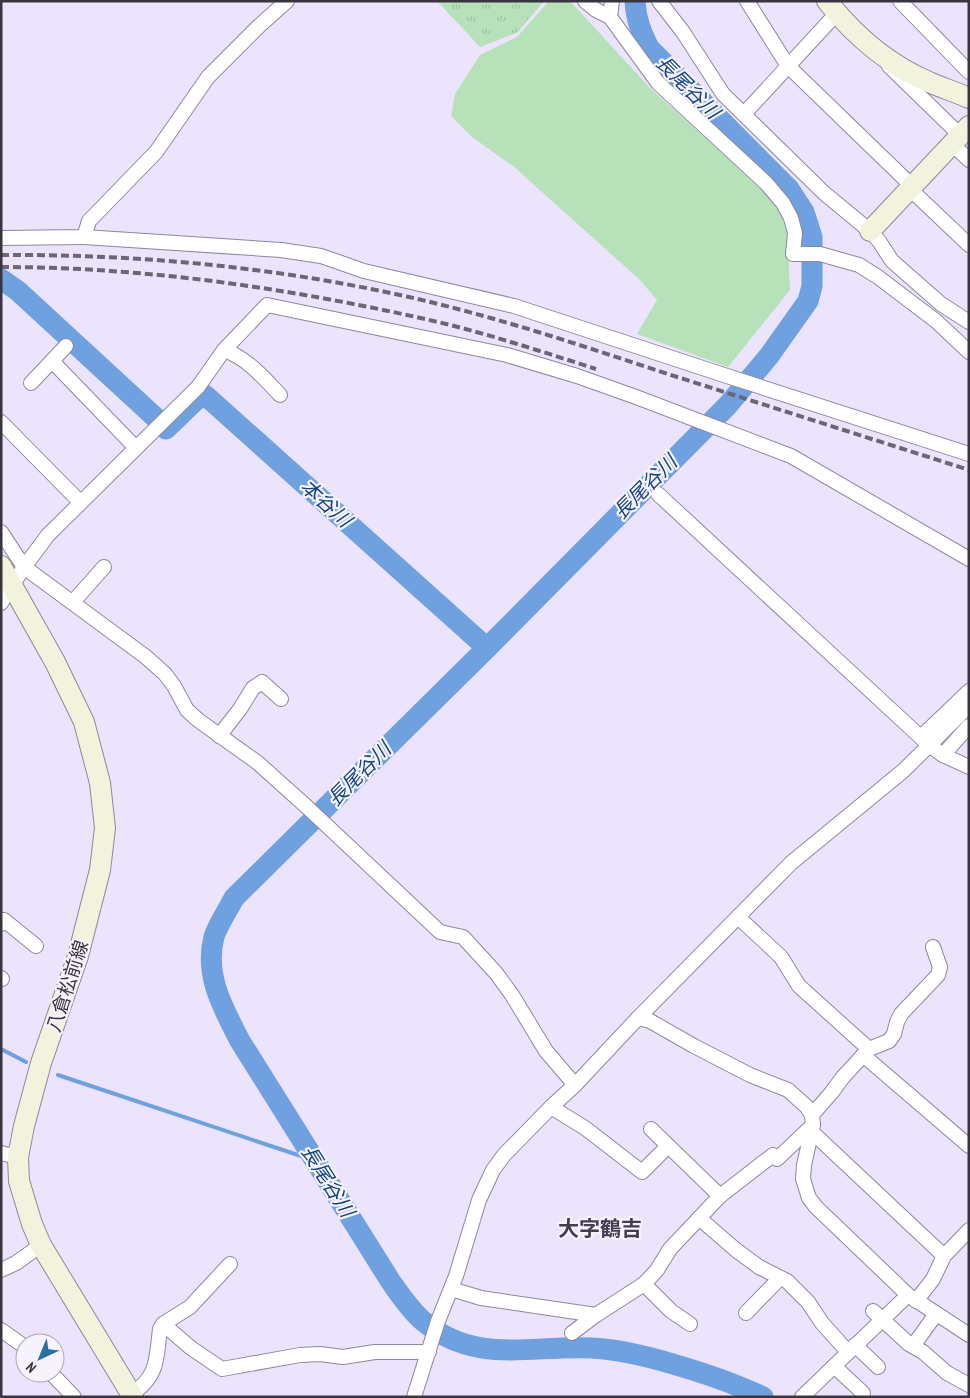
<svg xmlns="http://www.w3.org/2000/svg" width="970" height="1398" font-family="'PT Sans Narrow','Noto Sans JP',sans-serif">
  <defs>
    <pattern id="park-tufts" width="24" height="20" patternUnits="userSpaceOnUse" patternTransform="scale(1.25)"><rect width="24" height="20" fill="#b7e1b9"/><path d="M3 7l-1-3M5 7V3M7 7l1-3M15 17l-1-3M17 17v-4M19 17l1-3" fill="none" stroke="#9ec2a0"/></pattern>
  </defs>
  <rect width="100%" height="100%" fill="#ece3fd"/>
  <path fill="url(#park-tufts)" d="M 437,1 L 544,1 L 518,32 L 480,47 Z"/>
  <path fill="#b7e1b9" d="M 549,1 L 570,1 L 651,89 L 767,193 L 784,215 L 788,241 L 790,290 L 728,367 L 637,334 L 657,300 L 640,280 L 513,166 L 472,137 L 451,116 L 455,94 L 480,55 L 517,37 Z"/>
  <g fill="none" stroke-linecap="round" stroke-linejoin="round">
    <g stroke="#6fa0df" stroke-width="4">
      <path d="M 1,1049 L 26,1062"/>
      <path d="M 58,1075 L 316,1161"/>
    </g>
    <g stroke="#6fa0df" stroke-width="21">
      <path d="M 635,1 C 636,19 641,32 649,48 L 789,189 L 804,212 L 812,237 L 812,286 L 808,301 L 769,356 L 728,405 L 487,648 L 234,898 C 228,910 218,924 214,937 C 204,975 223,1008 240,1041 L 391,1282 C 401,1296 410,1310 423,1321 C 475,1365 530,1345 591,1348 C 619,1349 646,1356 673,1364 C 704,1373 734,1383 763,1397"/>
      <path d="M 1,279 L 18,291 L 158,420"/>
      <path d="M 164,427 L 166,429 L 196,400 L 205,395 L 487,648"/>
    </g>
    <defs>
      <g id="street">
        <path d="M 585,1 L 596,10 L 610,17 L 658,83 L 766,183 L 783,203 L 791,218 L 795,233 L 793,254 L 820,254 L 859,265 L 878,277 L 936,321 L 969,352"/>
        <path d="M 659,1 L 683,32 L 723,94 L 824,193 L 870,231 L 879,241 L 892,261 L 941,304 L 969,322"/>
        <path d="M 747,1 L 788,66 L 912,186"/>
        <path d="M 900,1 L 969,72"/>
        <path d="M 610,17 L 612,1"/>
        <path d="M 889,66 L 960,135"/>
        <path d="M 744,114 L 837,13"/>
        <path d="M 952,144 L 969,160"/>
        <path d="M 910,189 L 969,245"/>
        <path d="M 84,237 L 281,250 L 321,256 L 364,271 L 514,306 L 727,376 L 969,454"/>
        <path d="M 1,238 L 84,237 L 89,221 L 156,152 L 208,77 L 259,26 L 287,1"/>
        <path d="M 224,350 C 247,358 264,378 280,395"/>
        <path d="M 52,361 L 136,448"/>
        <path d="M 31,383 L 66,346"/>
        <path d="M 1,422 L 80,502"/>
        <path d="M 658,494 L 929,745 L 943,755 L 969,767"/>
        <path d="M 1,532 L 24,567 L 146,657 L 165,674 L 174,686 L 187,710 L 198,720 L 258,763 L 307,807 L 440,932 L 463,937 L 496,973 L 512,995 L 546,1051 L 575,1085"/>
        <path d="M 73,602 L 104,567"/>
        <path d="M 1,603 L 24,567 L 48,535 L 198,387 L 224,350 L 267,305 L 507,355 L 577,376 L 636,397 L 791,456 L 969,559"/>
        <path d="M 219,736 L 240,709 L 253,688 L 262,682 L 281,699"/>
        <path d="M 921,737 L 969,691"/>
        <path d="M 943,755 L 969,726"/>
        <path d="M 738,917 L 781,957 L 799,986 L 869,1049"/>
        <path d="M 1,924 L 4,920 L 36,946"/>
        <path d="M 1,978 L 2,979"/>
        <path d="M 638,1018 L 650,1021 L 694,1046 L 750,1075 L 788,1090 L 807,1107 L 812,1115 L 813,1125 L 804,1165 L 803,1179 L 809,1198 L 816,1207 L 908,1295 L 969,1335"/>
        <path d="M 863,1055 L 969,1146"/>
        <path d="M 551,1107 L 585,1128 L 642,1172 L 668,1146"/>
        <path d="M 812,1115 L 832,1092 L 843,1077 L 869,1049 L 889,1041 L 894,1034 L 897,1022 L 901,1014 L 938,975 L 940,967 L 933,947"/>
        <path d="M 651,1129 L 720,1196"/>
        <path d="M 812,1132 L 944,1256"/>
        <path d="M 1,1153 L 18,1157"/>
        <path d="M 699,1218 L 736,1250 L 759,1267 L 787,1281 L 808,1302 L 822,1323 L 848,1352"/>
        <path d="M 1,1270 L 16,1263 L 41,1245"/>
        <path d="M 644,1284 L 671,1311 L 690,1324"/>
        <path d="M 451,1289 L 481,1298 L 596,1315"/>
        <path d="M 916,1301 L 933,1279 L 944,1256 L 969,1230"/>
        <path d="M 873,1311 L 909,1344 L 923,1352 L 947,1373 L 969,1385"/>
        <path d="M 746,1313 L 780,1278"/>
        <path d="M 163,1324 L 191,1348 L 222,1369 L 300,1355 L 320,1354 L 343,1357 L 375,1352 L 429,1352"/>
        <path d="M 1,1330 L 25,1347"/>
        <path d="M 572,1333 L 596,1315 L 644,1284 L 657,1270 L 670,1249 L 720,1196 L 773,1155 L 777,1159 L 813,1125"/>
        <path d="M 855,1345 L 878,1367"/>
        <path d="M 913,1346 L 936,1314"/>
        <path d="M 834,1366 L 863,1393"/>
        <path d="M 51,1373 L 74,1397"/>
        <path d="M 132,1394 C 159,1375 156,1359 160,1329 L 163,1324 L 190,1307 L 230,1264"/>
        <path d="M 414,1397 L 438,1321 L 456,1276 L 479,1200 L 493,1170 L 504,1155 L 551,1107 L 575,1085 L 638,1018 L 791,863 L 903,771 L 969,706"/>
        <path d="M 802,1397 L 908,1295"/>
      </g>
      <g id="secondary">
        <path d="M 827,1 C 854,35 889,65 929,82 C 942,88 956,92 969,98"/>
        <path d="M 870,231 L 969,126"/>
        <path d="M 1,566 L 55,662 L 84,722 L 100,783 L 105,828 L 100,870 L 78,956 L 41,1063 L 24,1126 L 18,1157 L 19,1181 L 32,1224 L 41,1245 L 133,1397"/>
      </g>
    </defs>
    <use href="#street" stroke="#8f869e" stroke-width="16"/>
    <use href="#secondary" stroke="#8f869e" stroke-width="22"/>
    <use href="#street" stroke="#fff" stroke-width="14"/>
    <use href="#secondary" stroke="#f1f3dc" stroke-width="20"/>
    <g stroke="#6b6574" stroke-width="4" stroke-dasharray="8 4" stroke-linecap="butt">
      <path d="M 1,255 C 138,254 275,267 409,297 C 497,317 583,346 668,374 C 768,406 869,438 969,470"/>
      <path d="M 1,267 C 144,267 287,288 425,319 C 483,332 540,351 596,369"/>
    </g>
  </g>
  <g text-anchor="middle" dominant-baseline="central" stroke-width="4.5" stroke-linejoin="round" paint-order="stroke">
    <g font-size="19" fill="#39353f" stroke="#f7f3fe">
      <text transform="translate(67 986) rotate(-72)">八倉松前線</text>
    </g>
    <g font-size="20" font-style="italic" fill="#12437c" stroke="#f7f3fe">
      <text transform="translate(688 87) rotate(45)">長尾谷川</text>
      <text transform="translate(645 487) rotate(-45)">長尾谷川</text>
      <text transform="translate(326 503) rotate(42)">本谷川</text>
      <text transform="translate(359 774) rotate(-45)">長尾谷川</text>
      <text transform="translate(328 1181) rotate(58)">長尾谷川</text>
    </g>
    <g font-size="21" font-weight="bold" fill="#443c51" stroke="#f7f3fe">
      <text x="600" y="1228">大字鶴吉</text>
    </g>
  </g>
  <rect width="970" height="1398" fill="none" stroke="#39353f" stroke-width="5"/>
  <g transform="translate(40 1358) rotate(224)"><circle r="24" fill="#f7f3fe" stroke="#aba7b2"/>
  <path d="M0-4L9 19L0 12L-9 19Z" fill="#2a6fa4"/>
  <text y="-8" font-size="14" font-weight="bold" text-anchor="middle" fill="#39353f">N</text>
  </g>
</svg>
